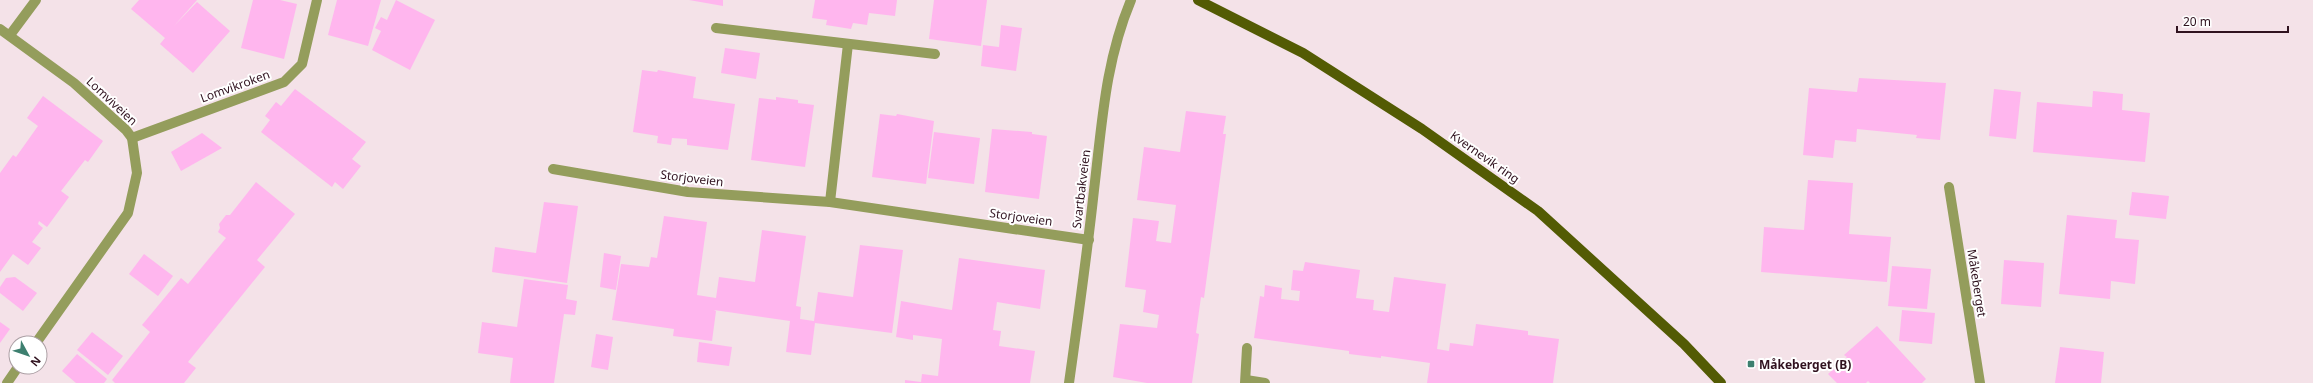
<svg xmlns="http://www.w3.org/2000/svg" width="2313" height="383" font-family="'Noto Sans',sans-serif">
  <rect width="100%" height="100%" fill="#f4e2e8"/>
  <g fill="#ffb6ee">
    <path d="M 139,0 L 197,0 L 174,26 L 197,2 L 230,31 L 193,73 L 160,44 L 165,38 L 131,9 Z"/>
    <path d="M 253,0 L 280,0 L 297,4 L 284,59 L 241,48 Z"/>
    <path d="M 337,0 L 381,0 L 368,46 L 328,35 Z"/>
    <path d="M 396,0 L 435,20 L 410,70 L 372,50 L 381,31 L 375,28 L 381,17 L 387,20 Z"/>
    <path d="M 689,0 L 723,0 L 723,6 Z"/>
    <path d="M 815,0 L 897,0 L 895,16 L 869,13 L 867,25 L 853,23 L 851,29 L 826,25 L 827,20 L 812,18 Z"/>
    <path d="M 934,0 L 987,0 L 981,46 L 929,39 Z"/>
    <path d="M 1001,25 L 1022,28 L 1016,71 L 981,66 L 983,45 L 999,47 Z"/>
    <path d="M 725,48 L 760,53 L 756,79 L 721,73 Z"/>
    <path d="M 642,70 L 657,72 L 658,70 L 696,77 L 693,98 L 735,104 L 728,150 L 687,145 L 687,139 L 672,138 L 671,145 L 657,143 L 658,136 L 633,132 Z"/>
    <path d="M 1859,78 L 1946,83 L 1940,140 L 1916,138 L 1917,135 L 1857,129 L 1856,142 L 1835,140 L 1833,158 L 1803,155 L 1809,88 L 1857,92 Z"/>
    <path d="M 295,89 L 366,142 L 352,159 L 361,166 L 343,189 L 335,182 L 332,187 L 261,132 L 270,120 L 265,116 L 276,102 L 281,106 Z"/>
    <path d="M 1994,89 L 2021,92 L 2016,139 L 1989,136 Z"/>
    <path d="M 2093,91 L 2123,94 L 2122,110 L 2150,113 L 2145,162 L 2033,152 L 2037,102 L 2092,107 Z"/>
    <path d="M 43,96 L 103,141 L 88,162 L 85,160 L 61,191 L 69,197 L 47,227 L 39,221 L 38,224 L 43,228 L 32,242 L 41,248 L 28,265 L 13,254 L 0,272 L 0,173 L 13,155 L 16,157 L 38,126 L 27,118 Z"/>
    <path d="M 776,97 L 798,100 L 798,103 L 814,105 L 805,167 L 751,160 L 759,98 L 776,100 Z"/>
    <path d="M 1186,111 L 1226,116 L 1223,134 L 1226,134 L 1204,298 L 1201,297 L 1196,333 L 1199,334 L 1192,383 L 1147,383 L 1113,377 L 1120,324 L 1157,328 L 1159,315 L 1143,312 L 1146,290 L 1125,287 L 1133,218 L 1159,221 L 1156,241 L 1171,243 L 1176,205 L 1137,200 L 1144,147 L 1180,152 Z"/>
    <path d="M 880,114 L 896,116 L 897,114 L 934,121 L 926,184 L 872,177 Z"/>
    <path d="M 992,129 L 1032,132 L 1032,134 L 1047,136 L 1039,199 L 985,192 Z"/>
    <path d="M 934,132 L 980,138 L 974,184 L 928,178 Z"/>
    <path d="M 202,133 L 222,148 L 181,171 L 171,152 Z"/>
    <path d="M 1808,180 L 1853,183 L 1849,234 L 1891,237 L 1887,282 L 1761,272 L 1764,227 L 1804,230 Z"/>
    <path d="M 256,182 L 295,214 L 257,260 L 265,267 L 188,362 L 196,368 L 184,383 L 115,383 L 112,380 L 150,332 L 142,325 L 181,278 L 188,284 L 226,238 L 218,232 L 220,228 L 219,224 L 226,215 L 230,215 Z"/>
    <path d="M 2132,192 L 2169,196 L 2166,219 L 2129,215 Z"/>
    <path d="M 544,202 L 578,206 L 567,283 L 492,272 L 495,247 L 536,253 Z"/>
    <path d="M 2067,215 L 2117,220 L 2115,238 L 2139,240 L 2135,284 L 2111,281 L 2110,299 L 2059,294 Z"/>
    <path d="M 664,216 L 707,222 L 697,295 L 716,298 L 719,277 L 755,282 L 762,230 L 806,236 L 796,306 L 801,307 L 800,319 L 814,321 L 818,292 L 853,297 L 860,245 L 903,250 L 892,333 L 815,323 L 811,355 L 786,352 L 790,321 L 714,310 L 716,311 L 712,341 L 673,336 L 674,329 L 612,320 L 621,264 L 649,267 L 651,257 L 657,258 Z"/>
    <path d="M 604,253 L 621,256 L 616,290 L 600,287 Z"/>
    <path d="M 144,254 L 173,276 L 158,296 L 129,274 Z"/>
    <path d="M 959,258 L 1045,270 L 1040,309 L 997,302 L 993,330 L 1001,331 L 999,346 L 1035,351 L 1030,383 L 905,383 L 905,380 L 921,382 L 922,374 L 938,376 L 942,339 L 913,335 L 913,340 L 896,337 L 901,301 L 952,310 Z"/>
    <path d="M 2004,260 L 2044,263 L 2041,307 L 2001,304 Z"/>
    <path d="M 1305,262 L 1360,270 L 1356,298 L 1374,300 L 1373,310 L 1389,312 L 1394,277 L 1446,284 L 1437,349 L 1449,351 L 1450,343 L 1473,346 L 1476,324 L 1528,331 L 1528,335 L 1559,339 L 1553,383 L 1427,383 L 1430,363 L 1381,356 L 1381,358 L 1349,354 L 1349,351 L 1254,338 L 1260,296 L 1264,297 L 1265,285 L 1282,288 L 1281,299 L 1299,301 L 1300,291 L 1291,290 L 1293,270 L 1303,271 Z"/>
    <path d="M 1892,266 L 1931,269 L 1927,309 L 1888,306 Z"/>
    <path d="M 15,277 L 37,293 L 23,311 L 0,293 L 0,287 L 6,278 Z"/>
    <path d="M 524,279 L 568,285 L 566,299 L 577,301 L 575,315 L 564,314 L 554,383 L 510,383 L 513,358 L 478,353 L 482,322 L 517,327 Z"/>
    <path d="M 1902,310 L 1935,313 L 1932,344 L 1899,341 Z"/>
    <path d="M 0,322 L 10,329 L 0,343 Z"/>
    <path d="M 1877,326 L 1926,379 L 1922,383 L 1870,383 L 1868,381 L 1866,383 L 1837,383 L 1828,374 L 1847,357 L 1844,355 Z"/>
    <path d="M 92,332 L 123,356 L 108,375 L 77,350 Z"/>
    <path d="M 596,334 L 613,337 L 608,370 L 591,367 Z"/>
    <path d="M 699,342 L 732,347 L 729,366 L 697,362 Z"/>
    <path d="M 2060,347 L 2104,352 L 2101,383 L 2055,383 Z"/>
    <path d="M 77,354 L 107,379 L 104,383 L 76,383 L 62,371 Z"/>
  </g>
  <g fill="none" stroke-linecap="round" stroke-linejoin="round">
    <g stroke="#949d5c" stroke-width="10">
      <path d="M 716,28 L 935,54"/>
      <path d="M 0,29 L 74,83 L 126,130 L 132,138 L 137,173 L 128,213 L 36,343"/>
      <path d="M 10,35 L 36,0"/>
      <path d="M 132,138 L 284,82 L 302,64 L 317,0"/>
      <path d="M 553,169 L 688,192 L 830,202 L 1089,240"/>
      <path d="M 1949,187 L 1980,383"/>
      <path d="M 830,202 L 848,44"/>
      <path d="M 1246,380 L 1265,383"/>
      <path d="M 7,383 L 18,367"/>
      <path d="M 1069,383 C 1078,319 1087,255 1094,190 C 1102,124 1105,62 1131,0"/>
      <path d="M 1245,383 L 1247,348"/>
    </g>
    <path stroke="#535b04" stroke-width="10" d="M 1198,0 L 1303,53 L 1422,129 L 1538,211 L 1684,344 L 1721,383"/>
  </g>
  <rect fill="#3d7f6f" stroke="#fff" stroke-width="1.5" x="1747" y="360" width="8" height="8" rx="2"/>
  <g text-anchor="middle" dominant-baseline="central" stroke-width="4" stroke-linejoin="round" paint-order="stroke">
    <g font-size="12" fill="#30121f" stroke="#fff">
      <text transform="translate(235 86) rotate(-20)">Lomvikroken</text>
      <text transform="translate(112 101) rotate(43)">Lomviveien</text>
      <text transform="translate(1485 157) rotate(35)">Kvernevik ring</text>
      <text transform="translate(692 178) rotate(7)">Storjoveien</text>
      <text transform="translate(1081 189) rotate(-83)">Svartbakveien</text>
      <text transform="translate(1021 217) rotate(8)">Storjoveien</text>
      <text transform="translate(1977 283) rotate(81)">Måkeberget</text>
    </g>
    <g font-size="12" font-weight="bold" fill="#30121f" stroke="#fff" text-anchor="start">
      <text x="1759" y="364">Måkeberget (B)</text>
    </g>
  </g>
  <g transform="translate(28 355) rotate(130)"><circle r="19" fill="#ffffff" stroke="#aca0a5"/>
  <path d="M0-3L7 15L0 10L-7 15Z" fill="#3d7f6f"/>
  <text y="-6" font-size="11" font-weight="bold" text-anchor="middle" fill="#30121f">N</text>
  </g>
  <path d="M2177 26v6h111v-6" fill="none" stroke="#30121f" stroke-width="2"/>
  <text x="2183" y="26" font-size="12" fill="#30121f" stroke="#ffffff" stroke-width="3" paint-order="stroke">20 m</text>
</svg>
